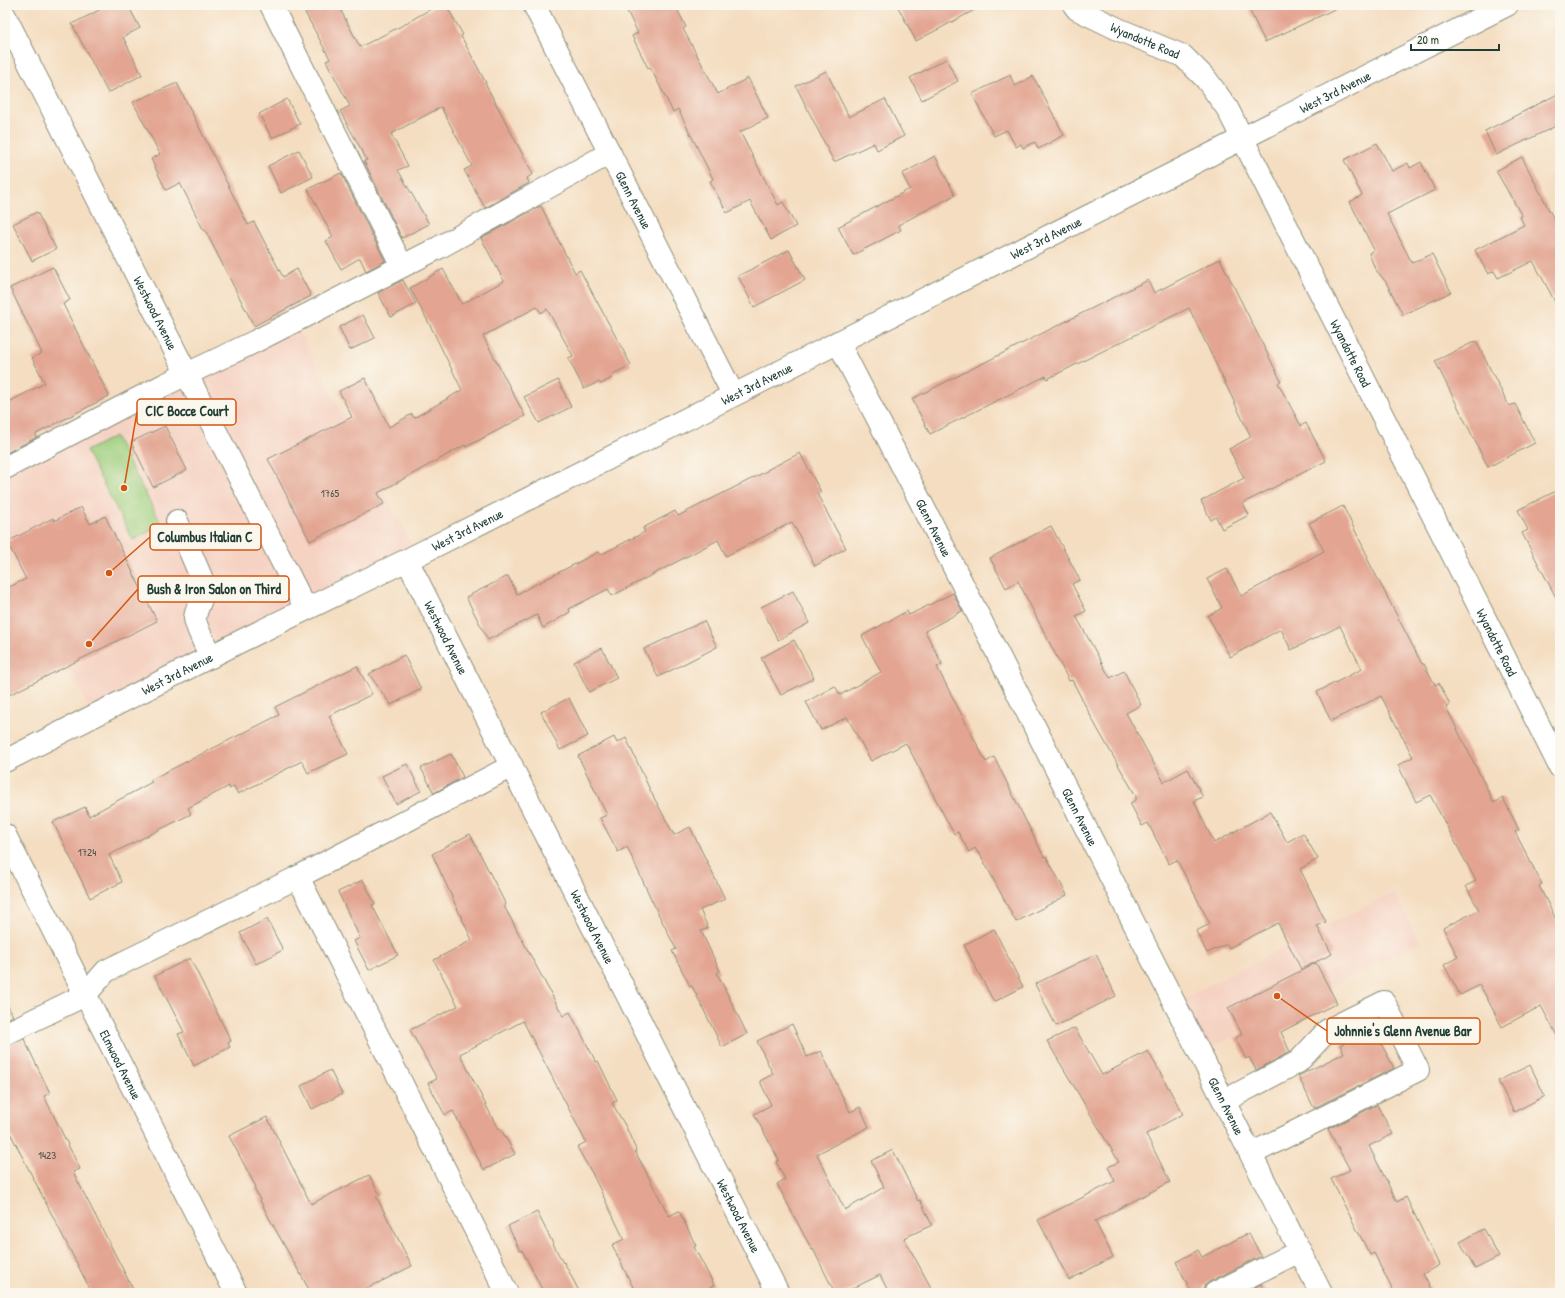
<svg xmlns="http://www.w3.org/2000/svg" width="1565" height="1298" font-family="'Patrick Hand',sans-serif">
  <rect width="100%" height="100%" fill="#fbf7ec"/>
  <filter id="ink" filterUnits="userSpaceOnUse"><feTurbulence type="fractalNoise" baseFrequency=".025" numOctaves="2"/><feDisplacementMap in="SourceGraphic" scale="8" xChannelSelector="R" yChannelSelector="G"/><feConvolveMatrix kernelMatrix="1 2 1 2 8 2 1 2 1" color-interpolation-filters="sRGB"/></filter>
  <filter id="wash" filterUnits="userSpaceOnUse"><feTurbulence type="fractalNoise" baseFrequency=".012" numOctaves="4" result="noise"/><feDisplacementMap in="SourceGraphic" scale="16" xChannelSelector="R" yChannelSelector="G"/><feGaussianBlur stdDeviation="0.9" result="paint"/><feColorMatrix in="noise" values="0 0 0 0 0 0 0 0 0 0 0 0 0 0 0 0 0 1.4 0 .05"/><feComposite in="paint" operator="in"/></filter>
  <g filter="url(#wash)">
    <rect width="100%" height="100%" fill="#f4ddc0"/>
    <g fill="#f5d2c2">
      <path d="M 294,322 L 415,551 L 95,719 L 5,548 L 5,473 Z"/>
      <path d="M 1394,892 L 1420,942 L 1203,1052 L 1180,1000 Z"/>
    </g>
    <path fill="#9dce7d" stroke="#5e8658" d="M 115,436 L 162,525 L 133,540 L 86,451 Z"/>
    <g id="blocks">
      <g fill="#e3a592">
        <path d="M 109,5 L 128,5 L 140,28 L 123,37 L 142,75 L 108,93 L 72,24 Z"/>
        <path d="M 301,5 L 338,5 L 360,47 L 413,20 L 413,19 L 438,5 L 446,5 L 463,35 L 461,36 L 486,83 L 485,83 L 533,174 L 527,178 L 529,183 L 485,208 L 464,170 L 472,166 L 441,107 L 391,134 L 408,166 L 398,170 L 429,224 L 402,238 L 364,161 L 367,160 L 340,111 L 350,106 L 326,61 L 330,59 Z"/>
        <path d="M 624,5 L 675,5 L 686,27 L 683,29 L 718,94 L 748,78 L 768,118 L 740,132 L 778,205 L 783,202 L 796,226 L 771,240 L 750,201 L 727,213 L 710,181 L 713,179 L 678,109 L 673,112 L 650,67 L 648,68 L 632,36 L 638,33 Z"/>
        <path d="M 897,5 L 984,5 L 916,41 Z"/>
        <path d="M 1247,5 L 1343,5 L 1265,42 Z"/>
        <path d="M 946,59 L 958,81 L 922,100 L 910,78 Z"/>
        <path d="M 826,71 L 849,117 L 885,99 L 904,136 L 877,150 L 874,143 L 834,162 L 796,86 Z"/>
        <path d="M 1010,75 L 1015,86 L 1033,76 L 1064,135 L 1038,149 L 1035,142 L 1023,148 L 1021,144 L 1016,147 L 1007,130 L 994,136 L 972,94 Z"/>
        <path d="M 177,83 L 248,225 L 254,222 L 283,277 L 297,269 L 311,296 L 254,326 L 205,230 L 204,231 L 180,183 L 166,190 L 151,159 L 160,154 L 133,102 Z"/>
        <path d="M 1560,93 L 1560,124 L 1496,155 L 1485,131 Z"/>
        <path d="M 287,99 L 300,124 L 272,138 L 259,114 Z"/>
        <path d="M 1377,143 L 1392,171 L 1408,163 L 1410,168 L 1421,162 L 1435,190 L 1387,214 L 1412,263 L 1432,254 L 1451,292 L 1403,315 L 1386,282 L 1375,269 L 1369,253 L 1374,250 L 1350,202 L 1362,195 L 1344,160 Z"/>
        <path d="M 299,150 L 313,177 L 281,193 L 268,166 Z"/>
        <path d="M 935,156 L 955,195 L 898,225 L 901,230 L 853,255 L 838,227 L 910,189 L 902,174 Z"/>
        <path d="M 1522,157 L 1560,231 L 1560,311 L 1533,261 L 1498,278 L 1494,271 L 1488,274 L 1475,250 L 1524,225 L 1520,217 L 1522,216 L 1496,171 Z"/>
        <path d="M 341,173 L 385,261 L 366,271 L 360,258 L 341,269 L 326,241 L 333,237 L 308,189 Z"/>
        <path d="M 541,206 L 575,273 L 580,270 L 631,365 L 613,374 L 612,378 L 601,384 L 598,382 L 584,389 L 568,358 L 573,356 L 547,309 L 541,313 L 537,307 L 483,336 L 525,416 L 466,447 L 465,445 L 378,493 L 384,504 L 310,541 L 268,459 L 352,417 L 339,391 L 365,378 L 389,427 L 412,414 L 414,418 L 462,390 L 432,329 L 410,288 L 443,269 L 462,304 L 504,281 L 481,238 Z"/>
        <path d="M 37,212 L 56,249 L 32,261 L 13,224 Z"/>
        <path d="M 789,250 L 805,280 L 754,307 L 738,276 Z"/>
        <path d="M 1220,259 L 1281,381 L 1278,383 L 1301,426 L 1306,423 L 1326,461 L 1243,503 L 1249,515 L 1222,529 L 1216,517 L 1211,520 L 1201,501 L 1244,478 L 1229,449 L 1251,437 L 1189,308 L 1047,379 L 1046,376 L 930,434 L 912,399 L 1148,280 L 1154,293 Z"/>
        <path d="M 53,267 L 70,300 L 63,304 L 109,396 L 36,434 L 37,437 L 5,454 L 5,404 L 45,383 L 32,358 L 42,353 L 10,288 Z"/>
        <path d="M 403,280 L 416,304 L 391,317 L 378,293 Z"/>
        <path d="M 363,315 L 375,338 L 350,350 L 339,327 Z"/>
        <path d="M 1476,341 L 1509,406 L 1515,404 L 1535,443 L 1488,467 L 1435,361 Z"/>
        <path d="M 558,380 L 571,407 L 539,423 L 524,397 Z"/>
        <path d="M 165,426 L 187,470 L 153,487 L 131,442 Z"/>
        <path d="M 800,453 L 821,492 L 817,494 L 846,548 L 815,566 L 792,522 L 726,556 L 718,540 L 612,596 L 608,589 L 569,609 L 570,612 L 543,628 L 537,615 L 488,640 L 466,597 L 508,576 L 517,594 L 598,552 L 600,555 L 645,532 L 643,528 L 675,511 L 678,516 L 767,471 L 767,470 Z"/>
        <path d="M 1560,489 L 1560,605 L 1522,533 L 1528,530 L 1518,510 Z"/>
        <path d="M 1343,506 L 1368,557 L 1367,558 L 1422,664 L 1424,664 L 1435,685 L 1439,683 L 1450,705 L 1446,707 L 1494,803 L 1503,798 L 1519,830 L 1515,832 L 1542,884 L 1539,886 L 1560,927 L 1560,1041 L 1541,1006 L 1502,1027 L 1480,985 L 1460,995 L 1444,965 L 1458,957 L 1443,928 L 1479,910 L 1466,886 L 1476,881 L 1430,795 L 1416,802 L 1398,765 L 1413,757 L 1381,696 L 1331,721 L 1317,692 L 1362,669 L 1340,626 L 1291,650 L 1281,629 L 1230,657 L 1208,616 L 1222,608 L 1207,579 L 1227,569 L 1241,596 L 1324,551 L 1309,523 Z"/>
        <path d="M 81,507 L 90,524 L 105,516 L 157,621 L 5,697 L 5,589 L 26,579 L 7,542 L 53,518 L 54,521 Z"/>
        <path d="M 1051,526 L 1080,580 L 1072,584 L 1086,611 L 1076,616 L 1110,678 L 1124,671 L 1141,705 L 1126,713 L 1164,782 L 1188,769 L 1203,797 L 1194,801 L 1214,843 L 1270,812 L 1287,842 L 1303,833 L 1318,859 L 1300,869 L 1326,922 L 1317,926 L 1332,954 L 1301,969 L 1278,923 L 1229,948 L 1227,944 L 1207,953 L 1196,931 L 1210,924 L 1177,860 L 1169,864 L 1148,823 L 1142,826 L 1130,803 L 1136,800 L 1136,796 L 1097,728 L 1072,680 L 1069,681 L 1018,581 L 1006,588 L 990,558 Z"/>
        <path d="M 793,591 L 809,623 L 778,640 L 761,607 Z"/>
        <path d="M 953,593 L 962,611 L 925,631 L 942,664 L 937,667 L 986,762 L 994,757 L 1044,857 L 1046,856 L 1067,895 L 1016,922 L 979,852 L 978,853 L 975,848 L 969,852 L 958,832 L 954,834 L 906,743 L 871,761 L 847,717 L 821,730 L 806,702 L 835,686 L 840,695 L 881,672 L 862,636 L 907,611 L 909,615 Z"/>
        <path d="M 704,621 L 717,647 L 658,677 L 644,649 Z"/>
        <path d="M 794,640 L 814,678 L 781,695 L 761,658 Z"/>
        <path d="M 602,648 L 617,678 L 589,692 L 574,662 Z"/>
        <path d="M 404,655 L 421,689 L 391,705 L 369,674 Z"/>
        <path d="M 357,666 L 372,694 L 329,716 L 348,754 L 308,773 L 302,761 L 238,794 L 234,786 L 230,789 L 229,786 L 188,808 L 191,814 L 109,855 L 122,882 L 90,898 L 53,822 L 85,807 L 89,816 L 152,782 L 150,780 L 279,715 L 275,707 Z"/>
        <path d="M 569,698 L 588,736 L 560,750 L 541,712 Z"/>
        <path d="M 614,737 L 617,743 L 626,738 L 651,792 L 674,835 L 690,827 L 725,899 L 700,910 L 708,928 L 701,931 L 720,971 L 717,973 L 747,1034 L 722,1047 L 692,986 L 690,986 L 672,951 L 676,949 L 654,905 L 627,847 L 618,852 L 600,818 L 607,815 L 578,756 Z"/>
        <path d="M 451,754 L 463,777 L 434,793 L 421,768 Z"/>
        <path d="M 407,764 L 421,791 L 396,804 L 382,776 Z"/>
        <path d="M 470,834 L 506,905 L 504,906 L 563,1016 L 570,1012 L 596,1062 L 598,1061 L 617,1100 L 612,1103 L 626,1127 L 636,1150 L 635,1151 L 669,1216 L 679,1211 L 696,1246 L 694,1247 L 714,1285 L 700,1293 L 636,1293 L 612,1245 L 624,1239 L 592,1173 L 577,1147 L 586,1142 L 523,1021 L 460,1054 L 498,1129 L 500,1128 L 515,1154 L 484,1170 L 453,1111 L 445,1115 L 428,1083 L 437,1079 L 410,1030 L 458,1006 L 434,960 L 472,940 L 432,854 Z"/>
        <path d="M 363,880 L 375,904 L 372,905 L 398,955 L 369,970 L 354,941 L 360,938 L 338,892 Z"/>
        <path d="M 267,919 L 283,950 L 256,964 L 240,933 Z"/>
        <path d="M 994,929 L 1023,987 L 994,1002 L 964,945 Z"/>
        <path d="M 1096,954 L 1116,996 L 1056,1026 L 1035,984 Z"/>
        <path d="M 190,958 L 231,1041 L 228,1043 L 230,1047 L 194,1066 L 178,1034 L 184,1032 L 155,976 Z"/>
        <path d="M 1316,963 L 1337,1003 L 1281,1032 L 1290,1052 L 1256,1070 L 1249,1057 L 1246,1059 L 1235,1038 L 1242,1034 L 1228,1008 Z"/>
        <path d="M 5,1000 L 13,1016 L 5,1020 Z"/>
        <path d="M 792,1024 L 807,1057 L 821,1051 L 850,1112 L 860,1107 L 869,1127 L 817,1154 L 845,1210 L 884,1187 L 871,1161 L 893,1150 L 918,1201 L 920,1200 L 932,1225 L 904,1238 L 934,1293 L 889,1293 L 880,1275 L 843,1293 L 835,1293 L 813,1249 L 812,1250 L 777,1184 L 785,1179 L 776,1162 L 779,1160 L 754,1114 L 771,1105 L 760,1081 L 773,1074 L 757,1041 Z"/>
        <path d="M 1075,1028 L 1102,1075 L 1148,1051 L 1183,1114 L 1146,1134 L 1170,1182 L 1095,1221 L 1113,1257 L 1069,1280 L 1038,1220 L 1115,1181 L 1108,1167 L 1119,1162 L 1047,1041 Z"/>
        <path d="M 1373,1028 L 1394,1068 L 1314,1108 L 1298,1076 L 1344,1053 L 1340,1045 Z"/>
        <path d="M 24,1039 L 50,1093 L 44,1096 L 80,1169 L 73,1172 L 135,1293 L 92,1293 L 5,1123 L 5,1046 Z"/>
        <path d="M 1530,1065 L 1545,1096 L 1514,1112 L 1498,1081 Z"/>
        <path d="M 330,1070 L 342,1094 L 312,1109 L 301,1086 Z"/>
        <path d="M 1377,1105 L 1393,1134 L 1369,1146 L 1397,1202 L 1406,1197 L 1439,1265 L 1423,1274 L 1433,1293 L 1394,1293 L 1374,1253 L 1370,1255 L 1331,1179 L 1350,1170 L 1328,1129 Z"/>
        <path d="M 267,1117 L 311,1204 L 369,1175 L 380,1195 L 376,1196 L 412,1266 L 358,1293 L 311,1293 L 269,1218 L 254,1188 L 256,1187 L 229,1136 Z"/>
        <path d="M 537,1212 L 563,1263 L 564,1262 L 580,1293 L 544,1293 L 522,1250 L 520,1251 L 508,1226 Z"/>
        <path d="M 1484,1229 L 1499,1257 L 1475,1269 L 1460,1242 Z"/>
        <path d="M 1249,1233 L 1261,1256 L 1209,1282 L 1204,1286 L 1203,1293 L 1192,1293 L 1176,1262 L 1198,1250 L 1202,1257 Z"/>
        <path d="M 1261,1284 L 1266,1293 L 1243,1293 Z"/>
      </g>
    </g>
  </g>
  <g filter="url(#ink)">
    <use href="#blocks" fill-opacity="0" stroke="#8a8d7a" stroke-width="1"/>
    <g fill="none" stroke-linecap="round" stroke-linejoin="round">
      <defs>
        <g id="minor">
          <path d="M 271,5 L 402,266"/>
          <path id="s1" d="M 534,5 L 733,394"/>
          <path id="s2" d="M 1074,5 L 1077,9 L 1120,30 L 1183,56 L 1206,79 L 1227,108 L 1560,767"/>
          <path id="s3" d="M 5,16 L 306,609"/>
          <path id="s4" d="M 838,342 L 928,516 L 1321,1293"/>
          <path d="M 5,468 L 164,385 L 256,341 L 438,248 L 610,153"/>
          <path d="M 177,521 L 204,584 C 205,597 196,606 195,618 C 195,625 207,649 211,657"/>
          <path id="s5" d="M 407,560 L 778,1293"/>
          <path id="s6" d="M 5,761 L 243,640 L 407,560 L 1507,5"/>
          <path id="s7" d="M 5,835 L 236,1293"/>
          <path d="M 298,877 L 507,1293"/>
          <path d="M 5,1034 L 85,995 L 106,971 L 298,877 L 512,766"/>
          <path d="M 1224,1101 L 1298,1062 L 1328,1030 L 1384,1002 L 1418,1070 L 1251,1154"/>
          <path d="M 1215,1293 L 1300,1251"/>
        </g>
      </defs>
      <use href="#minor" stroke="#8a8d7a" stroke-width="24"/>
      <use href="#minor" stroke="#fff" stroke-width="22"/>
    </g>
  </g>
  <g text-anchor="middle" dominant-baseline="central" stroke-width="3.5" stroke-linejoin="round" paint-order="stroke">
    <g font-size="11" fill="#50574c">
      <text x="330" y="493">1765</text>
      <text x="87" y="852">1724</text>
      <text x="47" y="1155">1423</text>
    </g>
    <g font-size="13" fill="#1f3d34" stroke="#fbf7ec">
      <text stroke="none"><textPath href="#s2" startOffset="80">Wyandotte Road</textPath></text>
      <text stroke="none"><textPath href="#s6" startOffset="1489">West 3rd Avenue</textPath></text>
      <text stroke="none"><textPath href="#s1" startOffset="219">Glenn Avenue</textPath></text>
      <text stroke="none"><textPath href="#s6" startOffset="1165">West 3rd Avenue</textPath></text>
      <text stroke="none"><textPath href="#s3" startOffset="333">Westwood Avenue</textPath></text>
      <text stroke="none"><textPath href="#s2" startOffset="464">Wyandotte Road</textPath></text>
      <text stroke="none"><textPath href="#s6" startOffset="841">West 3rd Avenue</textPath></text>
      <text stroke="none"><textPath href="#s4" startOffset="209">Glenn Avenue</textPath></text>
      <text stroke="none"><textPath href="#s6" startOffset="517">West 3rd Avenue</textPath></text>
      <text stroke="none"><textPath href="#s5" startOffset="87">Westwood Avenue</textPath></text>
      <text stroke="none"><textPath href="#s2" startOffset="788">Wyandotte Road</textPath></text>
      <text stroke="none"><textPath href="#s6" startOffset="193">West 3rd Avenue</textPath></text>
      <text stroke="none"><textPath href="#s4" startOffset="533">Glenn Avenue</textPath></text>
      <text stroke="none"><textPath href="#s5" startOffset="411">Westwood Avenue</textPath></text>
      <text stroke="none"><textPath href="#s7" startOffset="257">Elmwood Avenue</textPath></text>
      <text stroke="none"><textPath href="#s4" startOffset="857">Glenn Avenue</textPath></text>
      <text stroke="none"><textPath href="#s5" startOffset="735">Westwood Avenue</textPath></text>
    </g>
  </g>
  <path fill="none" stroke="#d45610" stroke-width="1.5" d="M124 488L137 412M109 573L150 537M89 644L138 589M1277 996L1327 1031"/>
  <g fill="#d45610" stroke="#fbf7ec" stroke-width="1.5">
    <circle cx="124" cy="488" r="4"/>
    <circle cx="109" cy="573" r="4"/>
    <circle cx="89" cy="644" r="4"/>
    <circle cx="1277" cy="996" r="4"/>
  </g>
  <g fill="#fbf7ec" stroke="#d45610" stroke-width="1.5">
    <rect x="137" y="399" width="99" height="26" rx="4"/>
    <rect x="150" y="524" width="111" height="26" rx="4"/>
    <rect x="138" y="576" width="151" height="26" rx="4"/>
    <rect x="1327" y="1018" width="153" height="26" rx="4"/>
  </g>
  <g font-size="14" text-anchor="middle" font-weight="bold" fill="#1f3d34">
    <text x="187" y="416">CIC Bocce Court</text>
    <text x="205" y="542">Columbus Italian C</text>
    <text x="214" y="594">Bush &amp; Iron Salon on Third</text>
    <text x="1403" y="1036">Johnnie's Glenn Avenue Bar</text>
  </g>
  <rect width="1565" height="1298" fill="none" stroke="#fbf7ec" stroke-width="20"/>
  <path d="M1411 44v6h88v-6" fill="none" stroke="#1f3d34" stroke-width="2"/>
  <text x="1417" y="44" font-size="12" fill="#1f3d34" stroke="#fbf7ec" stroke-width="3" paint-order="stroke">20 m</text>
</svg>
